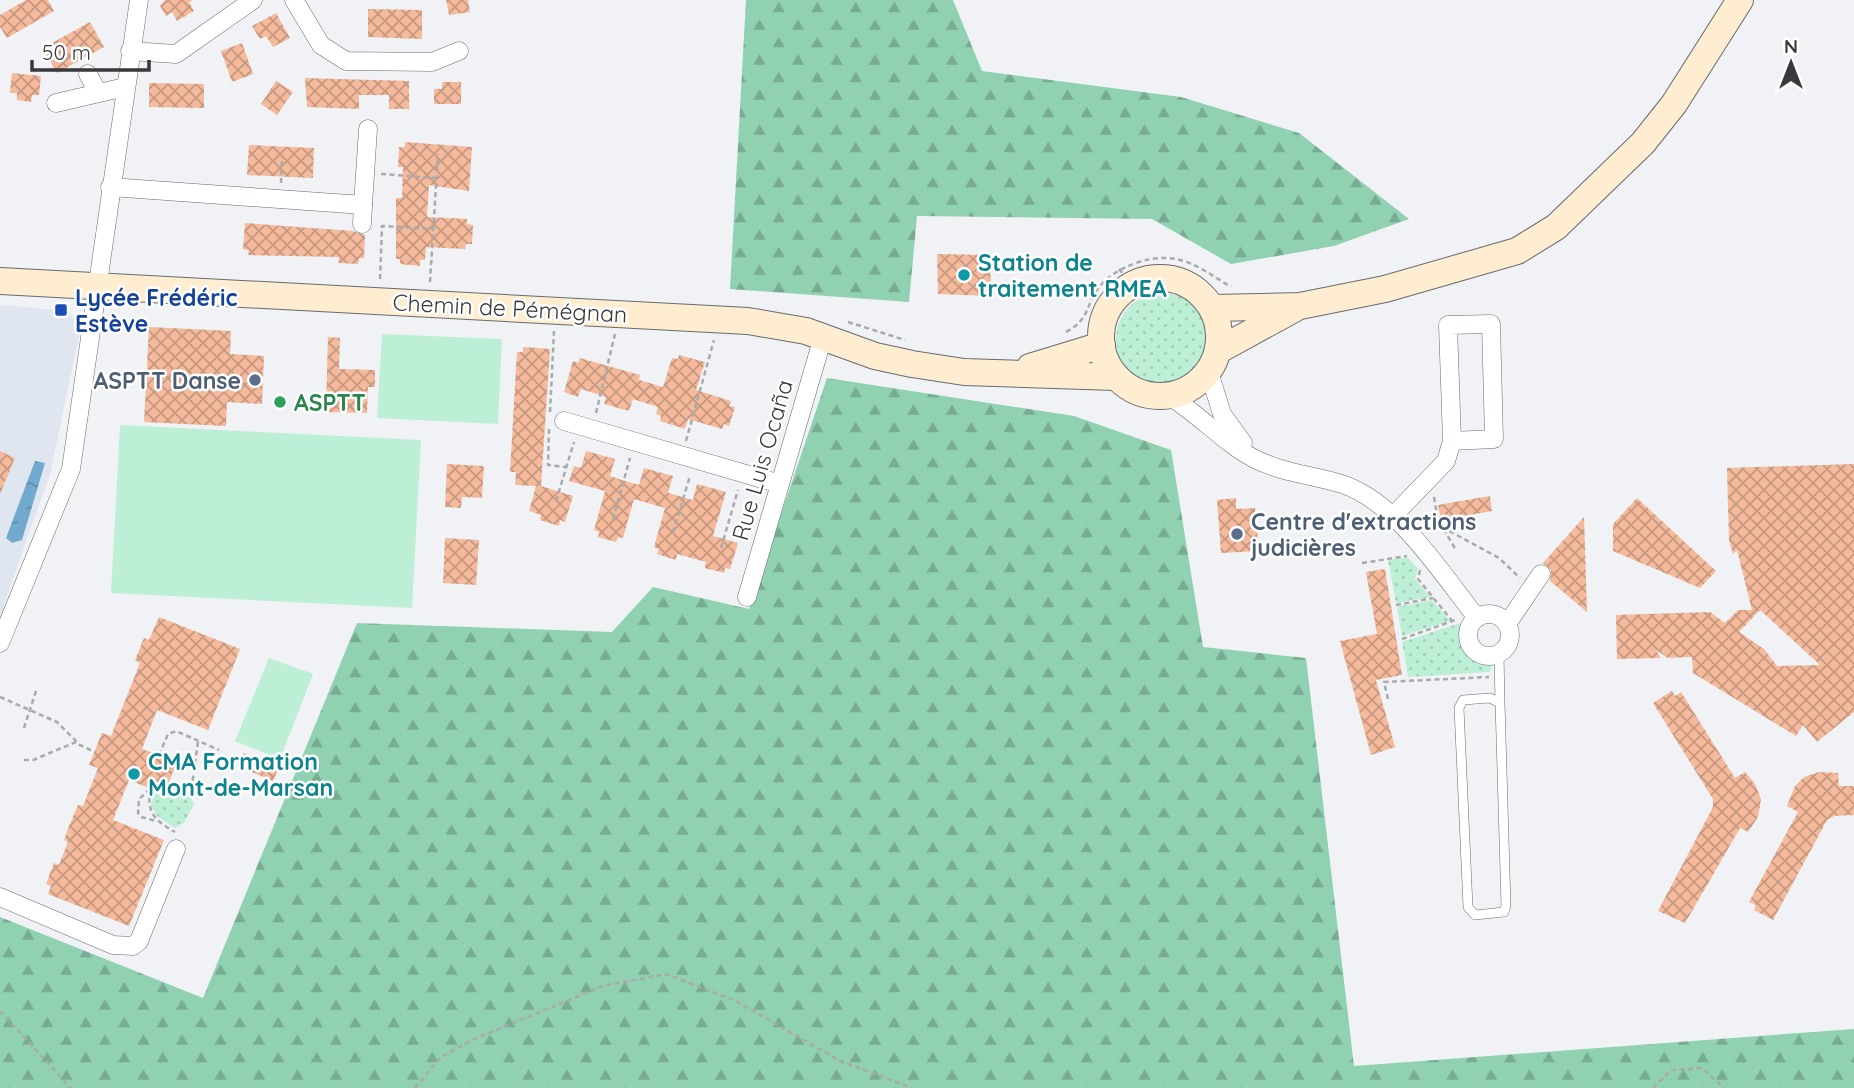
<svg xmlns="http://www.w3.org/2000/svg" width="1854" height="1088" font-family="Quicksand,sans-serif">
  <defs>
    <pattern id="grass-dots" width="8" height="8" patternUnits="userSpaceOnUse" patternTransform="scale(1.75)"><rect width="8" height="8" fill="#bdefd6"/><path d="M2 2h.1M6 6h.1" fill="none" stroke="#a3ceb8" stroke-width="1.8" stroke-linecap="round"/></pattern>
    <pattern id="forest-firs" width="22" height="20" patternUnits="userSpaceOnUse" patternTransform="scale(1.75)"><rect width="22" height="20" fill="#90d1b2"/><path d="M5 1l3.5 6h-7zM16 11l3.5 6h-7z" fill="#77ab92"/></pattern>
    <pattern id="water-ripples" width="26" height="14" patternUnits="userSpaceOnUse" patternTransform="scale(1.75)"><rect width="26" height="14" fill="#71aace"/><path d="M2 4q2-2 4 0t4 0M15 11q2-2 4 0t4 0" fill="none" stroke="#5e8ba8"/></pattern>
    <pattern id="building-cross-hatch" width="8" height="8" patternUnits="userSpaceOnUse" patternTransform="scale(1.75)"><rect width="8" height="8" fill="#f5ba9c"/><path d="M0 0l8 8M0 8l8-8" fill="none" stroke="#c79880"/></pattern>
  </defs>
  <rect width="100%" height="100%" fill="#f0f2f5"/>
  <path fill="#dfe6ef" d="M 0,305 L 67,311 L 81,327 L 50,474 L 0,616 Z"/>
  <g fill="url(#grass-dots)">
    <circle cx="1162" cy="339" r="46"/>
    <path d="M 1407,557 L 1418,568 L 1415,579 L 1430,597 L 1396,603 L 1388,560 Z"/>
    <path d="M 1432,600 L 1450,621 L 1402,636 L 1397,607 Z"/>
    <path d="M 1460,623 C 1462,648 1468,658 1492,666 L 1490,672 L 1408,677 L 1402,642 Z"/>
    <path d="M 188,791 L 194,804 L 184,823 L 175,828 L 157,816 L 151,805 L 154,793 L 166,798 Z"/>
  </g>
  <g fill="url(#forest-firs)">
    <path d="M 746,0 L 953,0 L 982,71 L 1181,97 L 1299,133 L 1409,219 L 1334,246 L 1231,264 L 1152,219 L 917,216 L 909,302 L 730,289 Z"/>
    <path d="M 827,378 L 1074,416 L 1171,450 L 1203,647 L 1306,658 L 1354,1066 L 1854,1029 L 1854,1088 L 0,1088 L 0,917 L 203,998 L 357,623 L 612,632 L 653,587 L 749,609 Z"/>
  </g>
  <g fill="#bdefd6">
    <path d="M 382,334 L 502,339 L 498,424 L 377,418 Z"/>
    <path d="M 120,425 L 421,440 L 412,608 L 111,593 Z"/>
    <path d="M 269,658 L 313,674 L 280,759 L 235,741 Z"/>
  </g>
  <path fill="url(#water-ripples)" d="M 35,461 L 45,463 L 22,540 L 12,543 L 6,538 Z"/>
  <g fill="url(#building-cross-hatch)" fill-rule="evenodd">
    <path d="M 26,0 L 48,0 L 54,11 L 7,38 L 0,27 L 0,15 Z"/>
    <path d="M 165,0 L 193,0 L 189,2 L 194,11 L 177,21 L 172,12 L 166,16 L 160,6 Z"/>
    <path d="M 446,0 L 468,0 L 470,12 L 449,15 Z"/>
    <path d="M 368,9 L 422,10 L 422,39 L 368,37 Z"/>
    <path d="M 276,13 L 290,38 L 273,47 L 266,36 L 260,39 L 252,26 Z"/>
    <path d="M 90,22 L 104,47 L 57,73 L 43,48 Z"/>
    <path d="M 242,43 L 253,74 L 232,82 L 221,51 Z"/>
    <path d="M 12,73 L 41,76 L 39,95 L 32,95 L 31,102 L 17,100 L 17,93 L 10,93 Z"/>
    <path d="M 305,78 L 409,81 L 409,109 L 389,109 L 389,95 L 359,95 L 359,109 L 307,107 Z"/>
    <path d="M 276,81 L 293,92 L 277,115 L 261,104 Z"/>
    <path d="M 442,82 L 461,82 L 461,104 L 434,104 L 434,89 L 442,89 Z"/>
    <path d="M 149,83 L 204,84 L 204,108 L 149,107 Z"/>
    <path d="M 405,142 L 472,147 L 469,191 L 429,185 L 427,217 L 467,219 L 467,224 L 473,225 L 472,244 L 466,244 L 465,249 L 426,247 L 425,260 L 420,260 L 420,266 L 400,264 L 400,259 L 396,259 L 396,198 L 402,198 L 403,167 L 398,167 L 399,147 L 405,147 Z"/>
    <path d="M 249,145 L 314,148 L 313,178 L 247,175 Z"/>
    <path d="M 245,223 L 353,231 L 365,235 L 364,258 L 359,258 L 358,264 L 338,263 L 339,257 L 248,255 L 249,250 L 243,249 Z"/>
    <path d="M 937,254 L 990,255 L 991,296 L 938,294 Z"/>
    <path d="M 149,327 L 231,331 L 230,354 L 264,356 L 262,404 L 227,402 L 226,426 L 144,422 Z"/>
    <path d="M 328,337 L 340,338 L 339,369 L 375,370 L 375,387 L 368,387 L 367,413 L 326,412 Z"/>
    <path d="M 523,347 L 550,349 L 541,486 L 573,496 L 565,522 L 560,520 L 559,526 L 540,520 L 541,515 L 529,511 L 536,486 L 515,485 L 516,472 L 510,472 L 517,352 L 523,352 Z"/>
    <path d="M 679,355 L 705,362 L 696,390 L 731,401 L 729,406 L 735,407 L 729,426 L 724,424 L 722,429 L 688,419 L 685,429 L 660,421 L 661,416 L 656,414 L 658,407 L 633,399 L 629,411 L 604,404 L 606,397 L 581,389 L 578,397 L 564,392 L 573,361 L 578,363 L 580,358 L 640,375 L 639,380 L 663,387 L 672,358 L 678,359 Z"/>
    <path d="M 0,451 L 15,458 L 0,494 Z"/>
    <path d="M 586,451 L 615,459 L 610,476 L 622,480 L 639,485 L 644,468 L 673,476 L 668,493 L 693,500 L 697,484 L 726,492 L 713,536 L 738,543 L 730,569 L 725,568 L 724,573 L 705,568 L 706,562 L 677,554 L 676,560 L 657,554 L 659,549 L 654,547 L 665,508 L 634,499 L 623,538 L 618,537 L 616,542 L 598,537 L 599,532 L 594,530 L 605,491 L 569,481 L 574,466 L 581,468 Z"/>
    <path d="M 447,464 L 484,466 L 482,498 L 462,497 L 461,508 L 445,507 Z"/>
    <path d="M 1854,464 L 1854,712 L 1817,742 L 1803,725 L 1796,736 L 1693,673 L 1692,657 L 1668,658 L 1656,650 L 1661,658 L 1617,659 L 1616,615 L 1710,612 L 1725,623 L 1738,610 L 1752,610 L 1737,550 L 1733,554 L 1729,540 L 1727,468 ZM 1760,610 L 1820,665 L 1777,666 L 1764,649 L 1739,632 Z"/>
    <path d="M 1490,496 L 1492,511 L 1441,520 L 1438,505 Z"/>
    <path d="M 1236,498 L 1236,509 L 1255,508 L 1259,551 L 1221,553 L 1217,500 Z"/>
    <path d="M 1637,498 L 1716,571 L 1700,588 L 1613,551 L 1613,524 Z"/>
    <path d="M 1584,517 L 1587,612 L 1550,581 L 1551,570 L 1543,563 Z"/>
    <path d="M 445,538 L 479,540 L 476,585 L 443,583 Z"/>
    <path d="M 1385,569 L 1402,675 L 1376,680 L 1395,747 L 1371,755 L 1340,641 L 1377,634 L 1366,572 Z"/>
    <path d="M 159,617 L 240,649 L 208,730 L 157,710 L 142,749 L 177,762 L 164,794 L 129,780 L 113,820 L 164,840 L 129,926 L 48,894 L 51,886 L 46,884 L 54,863 L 59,865 L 68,842 L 64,840 L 69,826 L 78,805 L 83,806 L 98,768 L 89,765 L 102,733 L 111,736 L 140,663 L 135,660 L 140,648 L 144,638 L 149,640 Z"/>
    <path d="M 1672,691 L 1675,696 L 1681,692 L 1735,778 L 1745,772 L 1755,784 L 1761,799 L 1758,817 L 1748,832 L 1740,828 L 1685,923 L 1658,911 L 1713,807 L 1713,799 L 1653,703 Z"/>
    <path d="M 243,753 L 279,767 L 273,781 L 238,766 Z"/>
    <path d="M 1819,772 L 1838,773 L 1839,786 L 1854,786 L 1854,815 L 1834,816 L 1827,820 L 1773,920 L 1754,910 L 1756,905 L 1749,902 L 1798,812 L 1787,806 L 1795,786 L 1804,777 Z"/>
  </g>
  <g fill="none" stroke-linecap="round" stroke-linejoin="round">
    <defs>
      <path id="lane" d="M 1499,653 L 1500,703 L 1490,698 L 1463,700 L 1459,708 L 1468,907 L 1475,915 L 1504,912 L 1506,906 L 1500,703"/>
      <g id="street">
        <path d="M 294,0 L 321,45 L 346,61 L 432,62 L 459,51"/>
        <path d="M 130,51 L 176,54 L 253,0"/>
        <path d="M 88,74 L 97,91"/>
        <path d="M 56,103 L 125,87"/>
        <path d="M 110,187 L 363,205 L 368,129"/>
        <path d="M 362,224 L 363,205"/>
        <path d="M 1209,372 L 1222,414 L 1243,443"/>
        <path d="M 1169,396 C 1199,414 1224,443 1255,459 C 1283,473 1313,475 1342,484 C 1397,502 1442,574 1477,618"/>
        <path d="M 564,421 L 780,484"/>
        <path d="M 1393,516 L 1446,461 L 1452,441 L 1448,325 L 1491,324 L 1494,439 L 1452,441"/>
        <path d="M 747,597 L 823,337"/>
        <circle cx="1489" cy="635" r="21"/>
        <path d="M 1507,624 L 1541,574"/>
        <path d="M 0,643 L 71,469 L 139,0"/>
        <path d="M 0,897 L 113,945 L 133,946 L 139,941 L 176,849"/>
      </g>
      <g id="secondary">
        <circle cx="1160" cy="337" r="59"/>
        <path d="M 0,281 L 748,321 L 806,331 L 875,356 L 912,364 L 964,372 L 1116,377"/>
        <path d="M 1212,308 L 1300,306 L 1385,289 L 1517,251 L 1556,227 L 1643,143 L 1674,104 L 1740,0"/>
        <path d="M 1219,350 L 1294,309"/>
        <path d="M 1030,367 L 1102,345"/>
      </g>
    </defs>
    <use href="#lane" stroke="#686a6c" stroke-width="10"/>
    <use href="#street" stroke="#686a6c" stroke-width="19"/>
    <use href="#secondary" stroke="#686a6c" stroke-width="28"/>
    <g stroke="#a8aaac" stroke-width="2.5" stroke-dasharray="5 3.5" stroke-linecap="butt">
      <path d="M 381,174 L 437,178"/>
      <path d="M 281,183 L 282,159"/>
      <path d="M 1119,269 L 1132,285"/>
      <path d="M 380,279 L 382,226 L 434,229"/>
      <path d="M 430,282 L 438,154"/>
      <path d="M 848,322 L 905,340"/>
      <path d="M 1066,332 C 1091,319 1085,304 1100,286 C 1111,274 1122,268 1136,263 C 1177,249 1197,266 1231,287"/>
      <path d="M 550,412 L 554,331"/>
      <path d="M 596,413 L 615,334"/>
      <path d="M 549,429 L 548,465 L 566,467"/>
      <path d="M 686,441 L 714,340"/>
      <path d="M 1434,497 L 1438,520 L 1456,550"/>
      <path d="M 556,501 L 574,442"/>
      <path d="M 613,519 L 630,458"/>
      <path d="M 1442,527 L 1499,558 L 1520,578"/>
      <path d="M 673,532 L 690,476"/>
      <path d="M 721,548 L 738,490"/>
      <path d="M 1362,563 L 1407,556"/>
      <path d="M 1420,570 L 1418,579 L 1453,622"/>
      <path d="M 1396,605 L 1433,598"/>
      <path d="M 1402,639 L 1458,619"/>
      <path d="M 0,697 L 57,722 L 80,745 L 95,752"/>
      <path d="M 1388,699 L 1384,682 L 1489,677"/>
      <path d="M 24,728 L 37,688"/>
      <path d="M 198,742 L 192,785 L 200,796"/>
      <path d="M 159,755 L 168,734 L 176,731 L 219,750"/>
      <path d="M 24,760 L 33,760 L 76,742"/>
      <path d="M 150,789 C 147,813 154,820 175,832"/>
      <path d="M 150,789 L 139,799 L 138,813 L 141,817 L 156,821"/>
      <path d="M 0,1011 L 71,1088"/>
      <path d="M 415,1088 L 441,1057 L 472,1040 L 603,986 L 666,974 L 736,1001 L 840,1061 L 912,1088"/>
      <path d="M 1653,1088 L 1671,1070 L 1702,1068 L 1724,1088"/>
    </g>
    <use href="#lane" stroke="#fff" stroke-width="9"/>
    <use href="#street" stroke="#fff" stroke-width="18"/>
    <use href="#secondary" stroke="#feedd1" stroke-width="26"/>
  </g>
  <g fill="#0f9aa8" stroke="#fff" stroke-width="2.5">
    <circle cx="964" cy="275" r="7"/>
    <circle cx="134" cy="774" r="7"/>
  </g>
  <rect fill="#1a4fb4" stroke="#fff" stroke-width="2.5" x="54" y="303" width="14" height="14" rx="3.5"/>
  <g fill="#5c6f8a" stroke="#fff" stroke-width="2.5">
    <circle cx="255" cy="380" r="7"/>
    <circle cx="1237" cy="534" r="7"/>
  </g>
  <circle fill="#2e9e5b" stroke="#fff" stroke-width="2.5" cx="280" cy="402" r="7"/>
  <g text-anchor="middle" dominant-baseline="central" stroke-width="5" stroke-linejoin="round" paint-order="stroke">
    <g font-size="23" font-weight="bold" fill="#0d838f" stroke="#fff" text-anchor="start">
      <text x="978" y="262">Station de<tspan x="978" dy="26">traitement RMEA</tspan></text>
      <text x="148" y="761">CMA Formation<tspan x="148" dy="26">Mont-de-Marsan</tspan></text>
    </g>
    <g font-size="23" font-weight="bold" fill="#164399" stroke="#fff" text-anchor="start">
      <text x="75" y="297">Lycée Frédéric<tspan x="75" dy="26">Estève</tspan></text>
    </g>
    <g font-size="23" fill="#38393a" stroke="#fff">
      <text transform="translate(510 308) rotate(3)">Chemin de Pémégnan</text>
      <text transform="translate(762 460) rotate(-74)">Rue Luis Ocaña</text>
    </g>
    <g font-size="23" font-weight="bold" fill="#4e5e75" stroke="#fff" text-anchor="end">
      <text x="241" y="380">ASPTT Danse</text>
      <text x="1251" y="521" text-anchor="start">Centre d'extractions<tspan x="1251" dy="26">judicières</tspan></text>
    </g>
    <g font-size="23" font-weight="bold" fill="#27864d" stroke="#fff" text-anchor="start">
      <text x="294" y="402">ASPTT</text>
    </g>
  </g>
  <g transform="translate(1791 63)" stroke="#ffffff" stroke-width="5" paint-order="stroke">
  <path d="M0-5L12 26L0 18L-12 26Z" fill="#38393a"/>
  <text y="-10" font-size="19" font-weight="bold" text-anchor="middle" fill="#38393a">N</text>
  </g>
  <path d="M32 60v10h117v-10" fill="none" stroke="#38393a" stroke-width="3.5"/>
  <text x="42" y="60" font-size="21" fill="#38393a" stroke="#ffffff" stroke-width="5" paint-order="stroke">50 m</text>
</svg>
